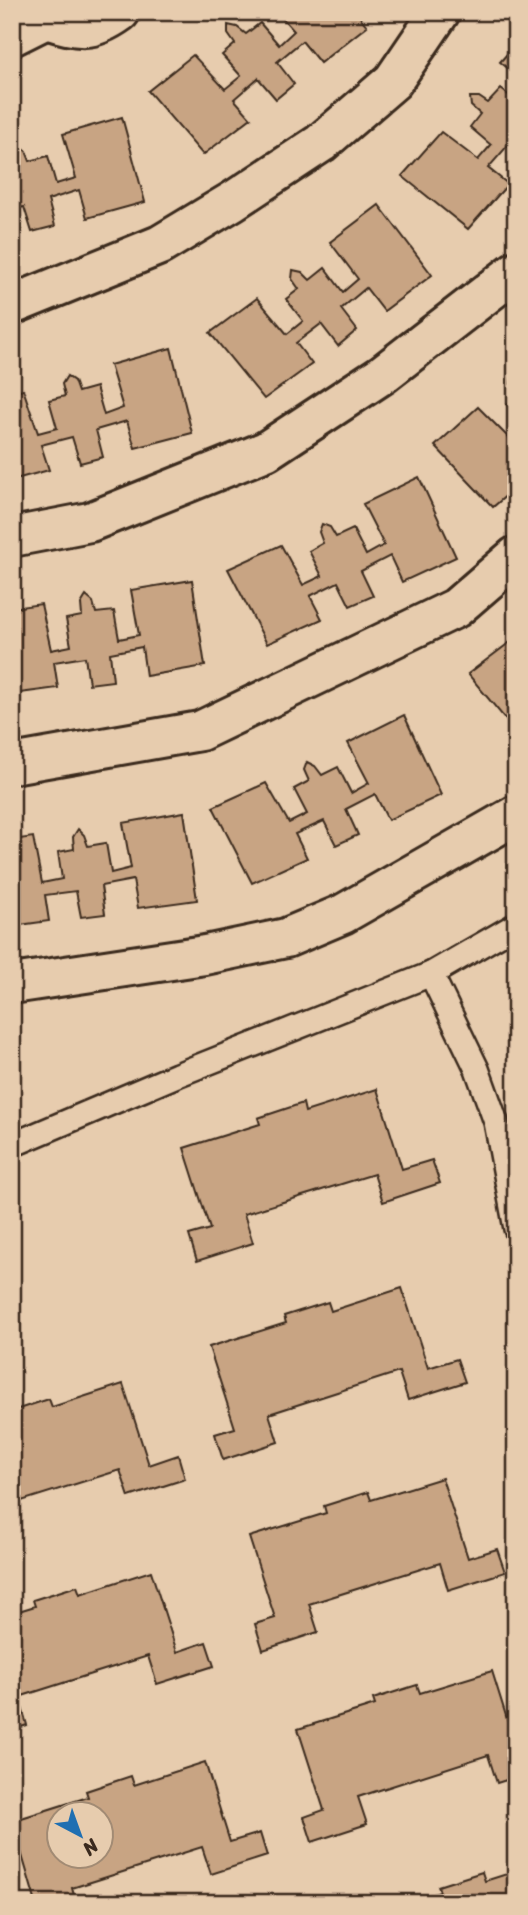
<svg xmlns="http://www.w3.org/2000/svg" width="528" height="1915" font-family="Sriracha,sans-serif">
  <rect width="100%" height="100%" fill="#e7ccae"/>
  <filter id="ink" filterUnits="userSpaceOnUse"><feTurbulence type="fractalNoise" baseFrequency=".0143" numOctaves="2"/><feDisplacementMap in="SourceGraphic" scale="14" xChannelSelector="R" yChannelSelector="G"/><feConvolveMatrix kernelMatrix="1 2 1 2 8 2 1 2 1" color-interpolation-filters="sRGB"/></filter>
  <g filter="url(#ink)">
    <g fill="#c8a483" stroke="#3b2a1e" stroke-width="2" fill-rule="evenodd">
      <path d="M 277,12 L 356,12 L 367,26 L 320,63 L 302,41 L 277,62 L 294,84 L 276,99 L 258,78 L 234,99 L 251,118 L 203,155 L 148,91 L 193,55 L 225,89 L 241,76 L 222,55 L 235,44 L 228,34 L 228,25 L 237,27 L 246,34 L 260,23 L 279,45 L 294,31 Z"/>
      <path d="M 516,44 L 516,75 L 500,62 Z"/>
      <path d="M 501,89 L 516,101 L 516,149 L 509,144 L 488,168 L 508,184 L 468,229 L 402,176 L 441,132 L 478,160 L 491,145 L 470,127 L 480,114 L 471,106 L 470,97 L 479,97 L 488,103 Z"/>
      <path d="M 122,117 L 145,202 L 87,218 L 79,190 L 48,200 L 55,226 L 32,232 L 24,207 L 12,210 L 12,166 L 17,165 L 14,153 L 19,145 L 26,151 L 30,161 L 48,156 L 56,184 L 76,178 L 63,134 Z"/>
      <path d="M 379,205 L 432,275 L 384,311 L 366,288 L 341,309 L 357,330 L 338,346 L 321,324 L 296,343 L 312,364 L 264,399 L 210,333 L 257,298 L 287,334 L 303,321 L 286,299 L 299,289 L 292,279 L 293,270 L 302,272 L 310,280 L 325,268 L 343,292 L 358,279 L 330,242 Z"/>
      <path d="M 171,348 L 192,433 L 135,448 L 127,421 L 96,430 L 103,457 L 80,463 L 72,437 L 41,445 L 49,470 L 12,480 L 12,392 L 23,389 L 38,433 L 57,428 L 49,400 L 65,396 L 62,384 L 67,376 L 74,381 L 78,392 L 96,387 L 104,415 L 123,408 L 110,365 Z"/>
      <path d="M 512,375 L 516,376 L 516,390 L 511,384 Z"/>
      <path d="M 516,397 L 516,415 L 507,405 Z"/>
      <path d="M 478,407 L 511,440 L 516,435 L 516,487 L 493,507 L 435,446 Z"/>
      <path d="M 419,477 L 456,557 L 402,582 L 390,556 L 361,571 L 373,596 L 350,606 L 338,582 L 310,596 L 322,619 L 267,644 L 228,569 L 281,545 L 303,585 L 322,576 L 309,551 L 323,543 L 319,532 L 322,524 L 330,527 L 336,537 L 353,529 L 366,555 L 384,545 L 363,504 Z"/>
      <path d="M 192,580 L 205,666 L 146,676 L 142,647 L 110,653 L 113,681 L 89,684 L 85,657 L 54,662 L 58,688 L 12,694 L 12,608 L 41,604 L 51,650 L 71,646 L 66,619 L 82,616 L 81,604 L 86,596 L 93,602 L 96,613 L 114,611 L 119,639 L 139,635 L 131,590 Z"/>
      <path d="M 514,639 L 516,641 L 516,732 L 468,674 Z"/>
      <path d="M 404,715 L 441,795 L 388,820 L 375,794 L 346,809 L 358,835 L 336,845 L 324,821 L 295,834 L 307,858 L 252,883 L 213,807 L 266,783 L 289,823 L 307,814 L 294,789 L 309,781 L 304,770 L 307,762 L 315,766 L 322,775 L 338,767 L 351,793 L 369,783 L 348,743 Z"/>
      <path d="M 184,812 L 197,900 L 138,908 L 133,880 L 101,886 L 105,914 L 81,917 L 76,891 L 45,895 L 49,921 L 12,926 L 12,840 L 33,837 L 42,883 L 62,879 L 58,852 L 74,849 L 73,837 L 78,829 L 84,835 L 88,846 L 106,843 L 111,873 L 131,868 L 123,823 Z"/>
      <path d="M 377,1089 L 402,1169 L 432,1160 L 440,1183 L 383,1202 L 374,1174 L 244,1214 L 253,1243 L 197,1261 L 189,1235 L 210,1229 L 184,1148 L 260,1124 L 258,1118 L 303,1103 L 305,1112 Z"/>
      <path d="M 402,1288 L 428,1368 L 457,1359 L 465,1382 L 408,1400 L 399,1372 L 269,1414 L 278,1442 L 223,1460 L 215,1434 L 235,1428 L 209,1347 L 286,1323 L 284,1316 L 328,1302 L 331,1311 Z"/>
      <path d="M 123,1384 L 149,1465 L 178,1455 L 185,1479 L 129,1497 L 120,1470 L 12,1504 L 12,1411 L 49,1399 L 52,1407 Z"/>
      <path d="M 442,1478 L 468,1558 L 497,1549 L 505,1572 L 448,1590 L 440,1563 L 309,1604 L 318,1632 L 263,1650 L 255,1624 L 275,1618 L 249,1537 L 326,1513 L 324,1506 L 368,1492 L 371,1500 Z"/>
      <path d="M 151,1571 L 177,1652 L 206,1642 L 214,1666 L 157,1684 L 148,1656 L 19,1697 L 27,1725 L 12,1730 L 12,1613 L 35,1606 L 33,1600 L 77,1586 L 80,1594 Z"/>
      <path d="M 492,1671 L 516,1748 L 516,1777 L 497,1783 L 488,1755 L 358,1797 L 367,1824 L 312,1842 L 304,1817 L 324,1810 L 298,1729 L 375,1705 L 373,1699 L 417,1685 L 420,1693 Z"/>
      <path d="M 205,1762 L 230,1842 L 260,1833 L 267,1856 L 211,1874 L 202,1847 L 72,1888 L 76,1903 L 36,1903 L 12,1821 L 88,1797 L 86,1791 L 131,1776 L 134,1785 ZM 60,1814 L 102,1814 L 102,1856 L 60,1856 Z"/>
      <path d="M 516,1871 L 516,1903 L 407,1903 L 440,1892 L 438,1886 L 482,1872 L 485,1881 Z"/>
    </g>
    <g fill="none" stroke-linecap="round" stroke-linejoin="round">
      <defs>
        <g id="service">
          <path d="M 431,974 L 516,925"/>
          <path d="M 12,1145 L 177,1075 L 431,974 L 477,1069 L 496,1122 L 516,1229"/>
        </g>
        <g id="minor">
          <path d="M 46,19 C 79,29 91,33 120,12"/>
          <path d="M 12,36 L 46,19 L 50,12"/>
          <path d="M 12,305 L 160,245 L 233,201 L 321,143 L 393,81 L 440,12"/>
          <path d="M 12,537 L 90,522 L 266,451 L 383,374 L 516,271"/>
          <path d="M 12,764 L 200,731 L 456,608 L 516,556"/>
          <path d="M 12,984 L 205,955 L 286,938 L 343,914 L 516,815"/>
        </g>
      </defs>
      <use href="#service" stroke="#3b2a1e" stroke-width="28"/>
      <use href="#minor" stroke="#3b2a1e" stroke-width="44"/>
      <use href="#service" stroke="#e7ccae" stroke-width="23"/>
      <use href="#minor" stroke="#e7ccae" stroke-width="38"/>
    </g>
  </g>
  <rect width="528" height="1915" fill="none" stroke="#e7ccae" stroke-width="42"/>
  <rect x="21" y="21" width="486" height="1873" fill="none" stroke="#3b2a1e" stroke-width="2.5" filter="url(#ink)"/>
  <g transform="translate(80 1835) rotate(139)"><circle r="33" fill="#e7ccae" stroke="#a28b74" stroke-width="2"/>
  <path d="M0-5L12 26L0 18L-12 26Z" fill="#1f6fb2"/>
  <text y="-10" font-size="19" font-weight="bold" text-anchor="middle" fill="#3b2a1e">N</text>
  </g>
</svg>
